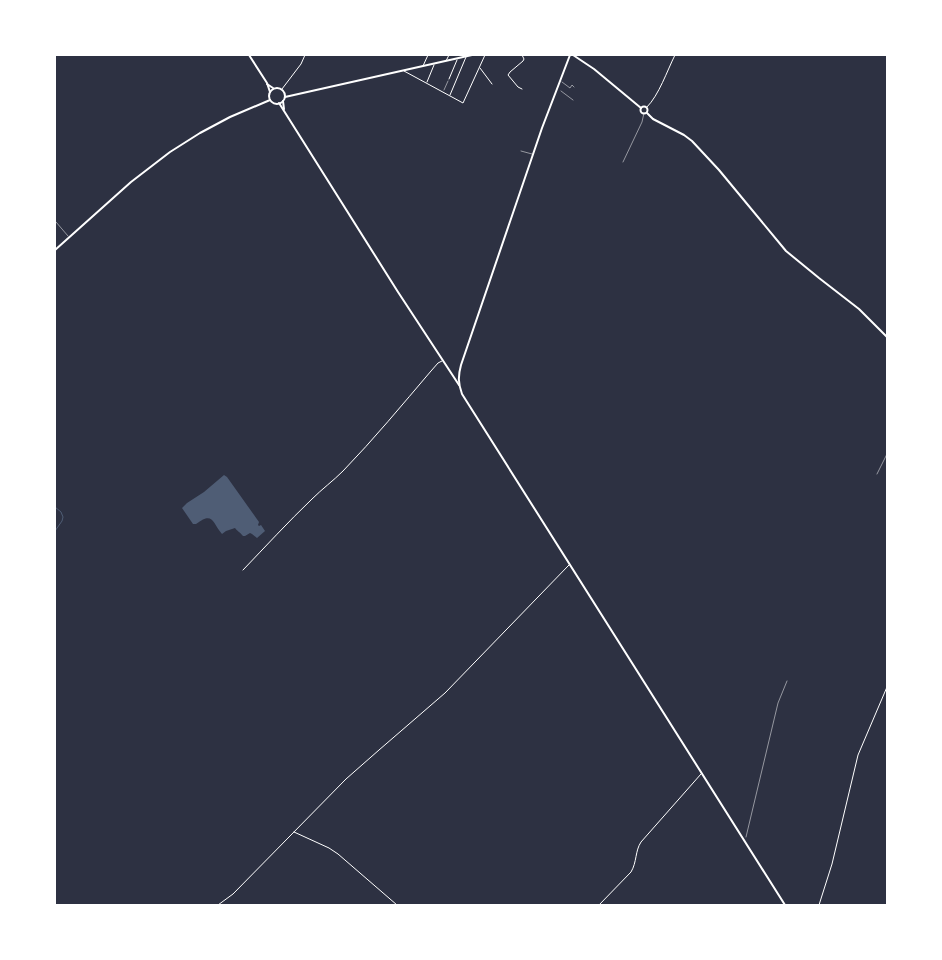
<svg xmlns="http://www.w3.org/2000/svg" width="942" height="960" font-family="Literata,serif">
  <rect width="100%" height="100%" fill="#2d3142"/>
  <path fill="#4f5d75" d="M 224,475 L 227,477 L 259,522 L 258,525 L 259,526 L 261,525 L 265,531 L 257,538 L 252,534 L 250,533 L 245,536 L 243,536 C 240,532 237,531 235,528 L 226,531 L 222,534 C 212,522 213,511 196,524 L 193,524 L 182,508 L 187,503 L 204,492 Z"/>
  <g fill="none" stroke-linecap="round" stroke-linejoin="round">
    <path stroke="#4f5d75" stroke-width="1" d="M 55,507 L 61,512 L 63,517 L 62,521 L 55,531"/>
    <g stroke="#fff" stroke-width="0.5">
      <path d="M 444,90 L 448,81"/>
      <path d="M 623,162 L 642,122 L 644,113"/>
      <path d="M 877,474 L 887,454"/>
      <path d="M 746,837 L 778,703 L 787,681"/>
    </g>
    <g stroke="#fff" stroke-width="0.5">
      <path d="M 562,82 L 570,88 L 572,85 L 574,87"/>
      <path d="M 561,91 L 573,100"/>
      <path d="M 521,151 L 532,154"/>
      <path d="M 56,222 L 68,236"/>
    </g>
    <g stroke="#fff" stroke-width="1">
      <path d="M 446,61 L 449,55"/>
      <path d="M 423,66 L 428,55"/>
      <path d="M 480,68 L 492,84"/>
      <path d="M 404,71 L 463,103 L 485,55"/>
      <path d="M 449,79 L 457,60"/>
      <path d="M 427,82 L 434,65"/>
      <path d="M 282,89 L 301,64 L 305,55"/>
      <path d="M 522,89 L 518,87 L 508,75 L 510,72 L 523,61 L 524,59 L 522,55"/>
      <path d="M 450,95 L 466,57"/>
      <path d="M 647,107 C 659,95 667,71 675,55"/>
      <path d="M 243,570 C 266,546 288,522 312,499 C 322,489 333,481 343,471 C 374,439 402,405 431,371 L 438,363 L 442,361"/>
      <path d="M 294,832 L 329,848 L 338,854 L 397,905"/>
      <path d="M 218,905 L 233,894 L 346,779 L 379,750 L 445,693 L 569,565"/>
      <path d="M 599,905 L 631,872 C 637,862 635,851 641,842 L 701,774"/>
      <path d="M 819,905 L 832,864 L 858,755 L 887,687"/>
    </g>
    <g stroke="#fff" stroke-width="2">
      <path d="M 249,55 L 267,83 L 270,92"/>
      <path d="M 573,55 L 594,69 L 641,108"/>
      <path d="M 267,84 L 273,88"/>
      <path d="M 283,101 L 284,109"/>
      <path d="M 279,103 L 398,292 L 459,385"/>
      <circle cx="644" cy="110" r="3.5"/>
      <path d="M 647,113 L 653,119 L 684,135 L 692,141 L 719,170 L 786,251 L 819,278 L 859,309 L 887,337"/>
    </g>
    <g stroke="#fff" stroke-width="2">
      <path d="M 570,55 L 542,128 L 461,365 C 458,376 458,383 462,394 L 785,905"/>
      <circle cx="277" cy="96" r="8"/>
      <path d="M 285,97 L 472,55"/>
      <path d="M 55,250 L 131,182 L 170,152 L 200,133 L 230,117 L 270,100"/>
    </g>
  </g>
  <rect width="942" height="960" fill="none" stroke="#ffffff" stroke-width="112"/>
</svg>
